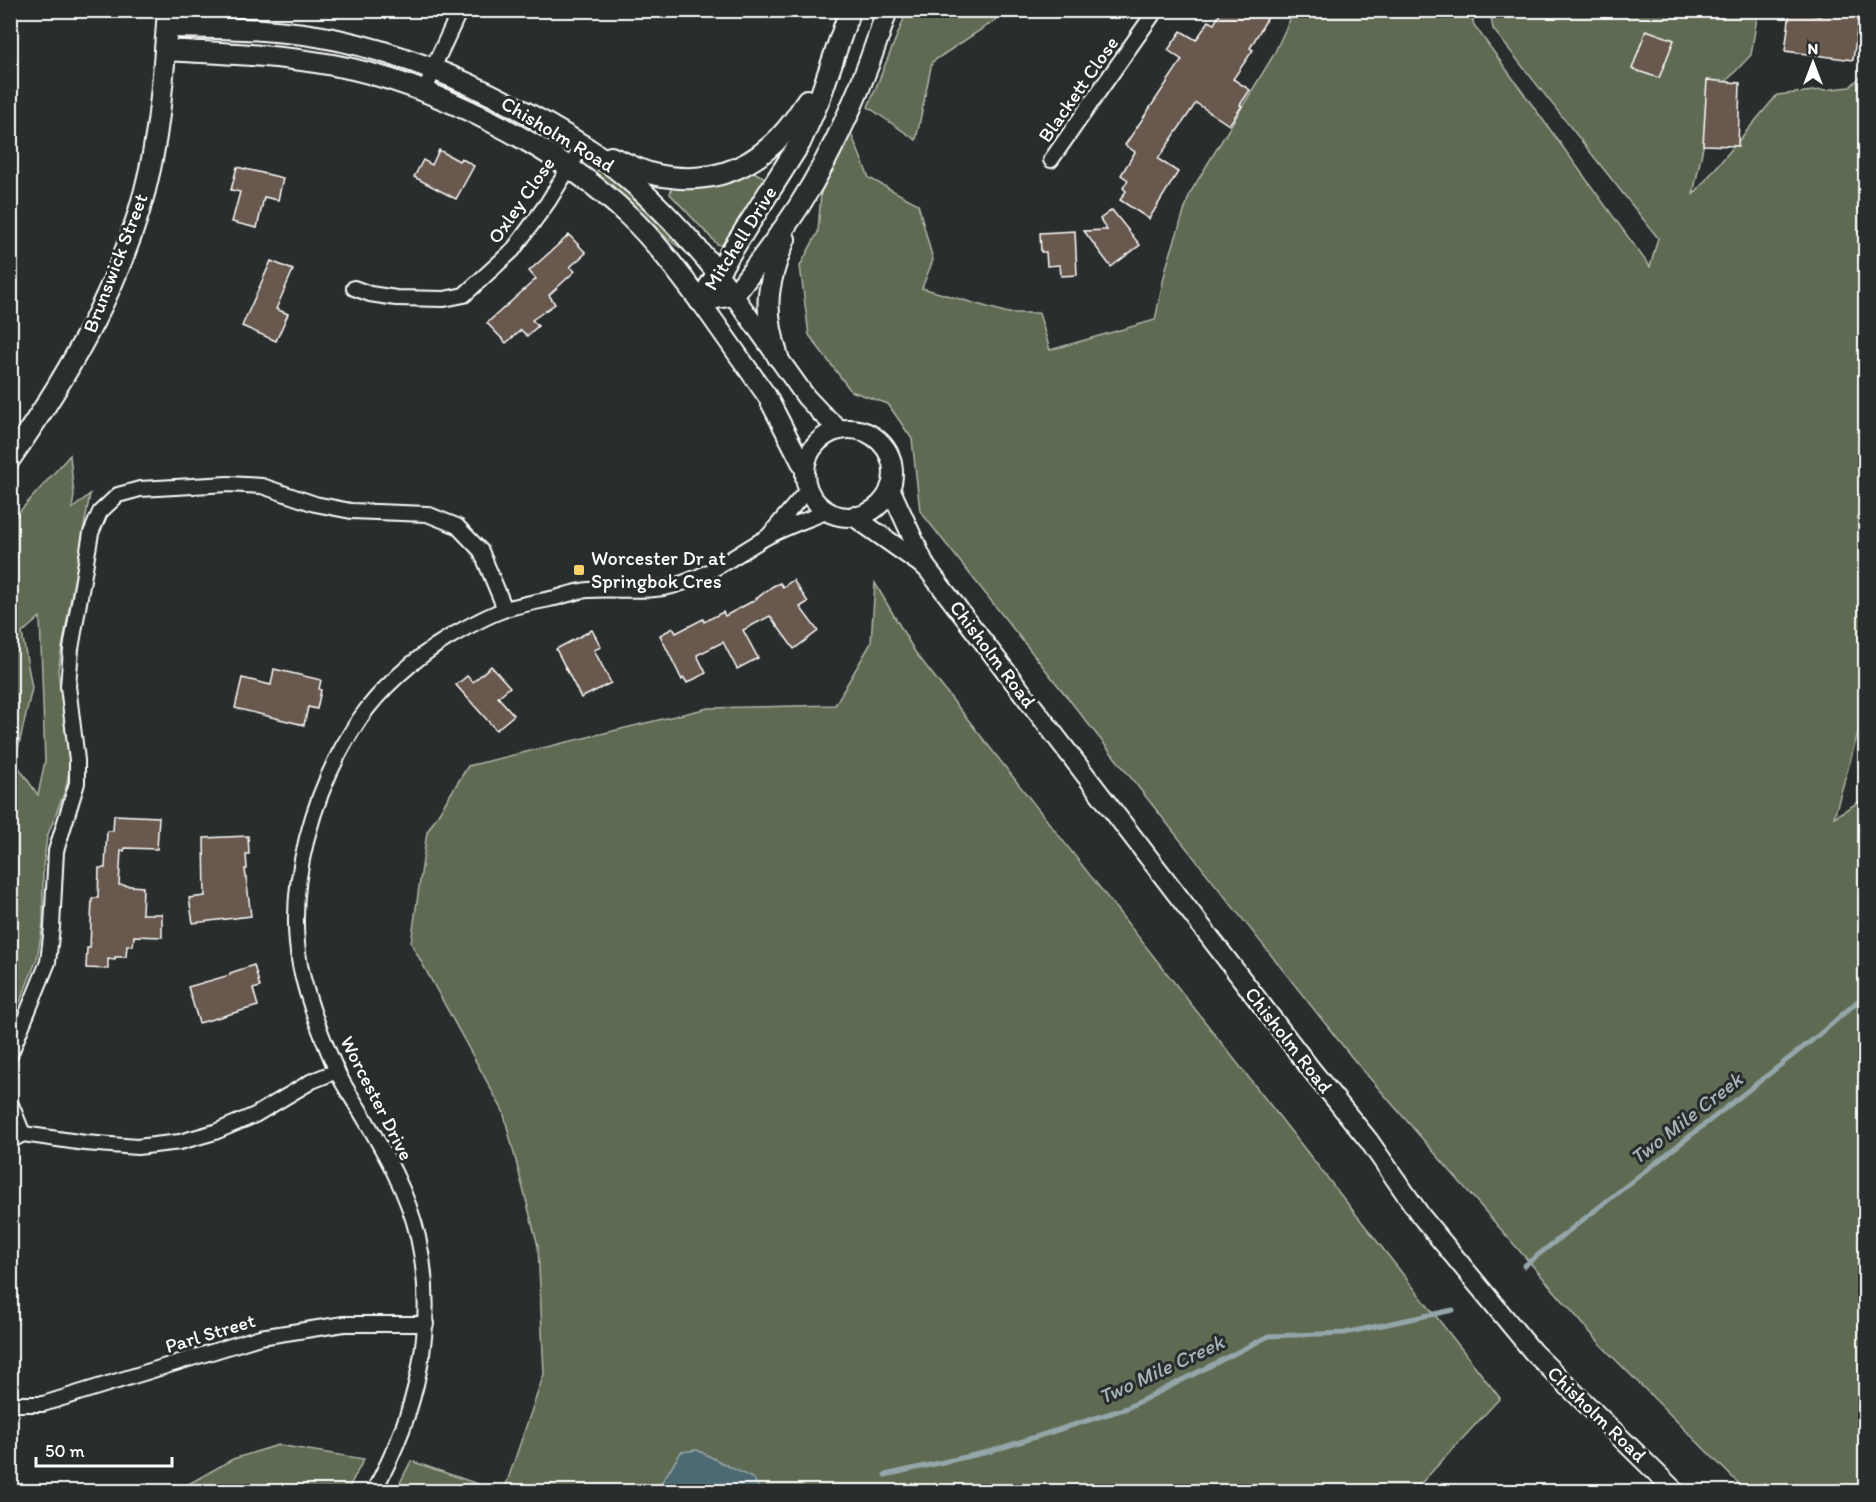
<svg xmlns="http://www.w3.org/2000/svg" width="1876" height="1502" font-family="Itim,sans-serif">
  <rect width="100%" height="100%" fill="#2a2d2e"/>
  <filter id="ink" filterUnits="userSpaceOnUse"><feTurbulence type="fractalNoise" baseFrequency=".0167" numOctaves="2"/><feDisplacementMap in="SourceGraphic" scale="12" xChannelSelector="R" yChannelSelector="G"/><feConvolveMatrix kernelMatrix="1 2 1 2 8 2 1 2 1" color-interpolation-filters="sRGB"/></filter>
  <g filter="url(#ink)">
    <g fill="#5f6b52" stroke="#afb5a8" stroke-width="1.5" fill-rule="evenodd">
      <path d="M 907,11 L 1009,11 L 932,62 L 916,140 L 868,107 Z"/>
      <path d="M 1294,11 L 1470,11 L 1474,25 L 1650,267 L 1658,238 L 1493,29 L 1490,11 L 1758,11 L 1751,55 L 1714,94 L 1693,195 L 1777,95 L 1850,87 L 1865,72 L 1866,705 L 1834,817 L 1865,798 L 1865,1491 L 1746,1491 L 1603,1347 L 1354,1060 L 920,511 L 912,439 L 888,404 L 851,391 L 809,335 L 800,266 L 818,232 L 821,192 L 851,133 L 869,178 L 918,204 L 933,260 L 922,288 L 1008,313 L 1039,313 L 1050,350 L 1155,320 L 1166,268 L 1190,193 L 1273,56 Z"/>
      <path d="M 598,169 L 611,172 L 696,259 L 669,240 L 632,204 L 595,175 Z"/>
      <path d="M 752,171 L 769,180 L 727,242 L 722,246 L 717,244 L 670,194 L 672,185 Z"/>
      <path d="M 70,455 L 74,495 L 72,509 L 90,494 L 58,670 L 70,766 L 66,788 L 47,837 L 43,867 L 43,924 L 37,959 L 11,1025 L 13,862 L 11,865 L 11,521 ZM 40,617 L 45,761 L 38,795 L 15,762 L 32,688 L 22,633 Z"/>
      <path d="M 875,583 L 915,652 L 1500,1398 L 1414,1491 L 504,1491 L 544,1374 L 538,1246 L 503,1111 L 411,943 L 427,832 L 468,766 L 708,708 L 835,705 L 871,643 Z"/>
      <path d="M 278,1445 L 364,1459 L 347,1491 L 176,1491 L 233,1459 Z"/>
      <path d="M 411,1461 L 498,1491 L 396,1491 Z"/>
    </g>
    <path fill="#4d6b72" stroke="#94a6aa" stroke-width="1.5" d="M 697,1450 L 754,1479 L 760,1491 L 656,1491 L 681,1452 Z"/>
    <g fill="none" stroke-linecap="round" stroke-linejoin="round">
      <g stroke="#94a6aa" stroke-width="5">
        <path d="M 1524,1266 L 1820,1034 L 1866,994"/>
        <path d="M 885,1475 L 988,1452 L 1127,1408 L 1269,1336 L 1345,1333 L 1453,1310"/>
      </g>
    </g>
    <g fill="#67594e" stroke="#fff" stroke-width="1.5">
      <path d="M 1222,10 L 1272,10 L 1250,48 L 1253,50 L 1233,79 L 1250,90 L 1240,105 L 1242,106 L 1229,125 L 1196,103 L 1158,159 L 1178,172 L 1149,219 L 1120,200 L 1126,191 L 1123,188 L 1128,180 L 1121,175 L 1135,152 L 1125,145 L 1182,60 L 1168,50 L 1181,31 L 1196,40 L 1209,21 L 1214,24 Z"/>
      <path d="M 1821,10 L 1860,10 L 1853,60 L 1785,51 L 1790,12 L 1820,16 Z"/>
      <path d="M 1646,30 L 1674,40 L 1659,78 L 1632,69 Z"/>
      <path d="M 1707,80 L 1740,83 L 1738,146 L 1703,145 Z"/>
      <path d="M 439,150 L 459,161 L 461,158 L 474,166 L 456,199 L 414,177 L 423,160 L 432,165 Z"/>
      <path d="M 237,167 L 283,178 L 278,200 L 264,197 L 257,228 L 232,222 L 240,192 L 231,190 Z"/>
      <path d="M 1112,210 L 1140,245 L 1111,267 L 1084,231 L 1107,230 L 1100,219 Z"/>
      <path d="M 1075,231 L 1077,275 L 1061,276 L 1060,265 L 1047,266 L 1046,252 L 1041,252 L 1040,233 Z"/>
      <path d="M 569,235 L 586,253 L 570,267 L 575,271 L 549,295 L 555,304 L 532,320 L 538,326 L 527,336 L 521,330 L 506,343 L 487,323 L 536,279 L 529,271 Z"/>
      <path d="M 271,261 L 293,270 L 276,309 L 288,314 L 276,341 L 242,326 Z"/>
      <path d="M 793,580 L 808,602 L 800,607 L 818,631 L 794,649 L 770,616 L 743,630 L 758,658 L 737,669 L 723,642 L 697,655 L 706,673 L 687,683 L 684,678 L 682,680 L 660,635 L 673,628 L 676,633 L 703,619 L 704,622 L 723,612 L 725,616 L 753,601 L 773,586 L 780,583 L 783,587 Z"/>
      <path d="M 592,630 L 601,647 L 594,650 L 611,683 L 581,698 L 556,649 Z"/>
      <path d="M 491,666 L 510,687 L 498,697 L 514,715 L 496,730 L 456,685 L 467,676 L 473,682 Z"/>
      <path d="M 274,669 L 321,680 L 319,689 L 321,690 L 317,709 L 308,707 L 304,725 L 235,708 L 242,678 L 271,685 Z"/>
      <path d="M 114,815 L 159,817 L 157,849 L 125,848 L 124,851 L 121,850 L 119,885 L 143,887 L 142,914 L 162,914 L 162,937 L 134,936 L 133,946 L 127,946 L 126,957 L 115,957 L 115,960 L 108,959 L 108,969 L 86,968 L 87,948 L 90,948 L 92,898 L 98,898 L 99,868 L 105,868 L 107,831 L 113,831 Z"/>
      <path d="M 248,836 L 249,854 L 246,854 L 247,869 L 245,869 L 251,916 L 193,923 L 189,898 L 205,896 L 204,838 Z"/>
      <path d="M 254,965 L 260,987 L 253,989 L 258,1006 L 199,1023 L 188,987 L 230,975 L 230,973 Z"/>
    </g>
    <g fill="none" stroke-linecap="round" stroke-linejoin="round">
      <defs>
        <g id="minor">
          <path d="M 426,91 L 433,68 L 460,10"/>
          <path d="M 1051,160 L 1156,10"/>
          <path d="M 354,288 L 370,294 L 396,298 L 444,299 L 464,295 L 513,250 L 548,202 L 583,145"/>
          <path d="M 769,535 L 808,489"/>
          <path d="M 10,1055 L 48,962 L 52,927 L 56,851 L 77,783 L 77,760 L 68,686 L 71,649 L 91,533 L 100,512 L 118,495 L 140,489 L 228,484 L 262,486 L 315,504 L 351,511 L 427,514 L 457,526 L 481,551 L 505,609"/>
          <path d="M 10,1102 L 23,1134"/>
          <path d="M 10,1141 L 23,1134 L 85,1143 L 137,1147 L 180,1142 L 215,1132 L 255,1115 L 312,1081 L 337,1071"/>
          <path d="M 10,1404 L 43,1404 L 260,1337 L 344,1324 L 426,1324"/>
          <path d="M 373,1492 C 417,1414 438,1325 418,1237 C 408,1193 385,1153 362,1114 C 353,1099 342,1084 335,1067 C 321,1035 307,1000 300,965 C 285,885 314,787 359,720 C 379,690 416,657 448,638 C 465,628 490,614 509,608 C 524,604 540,601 555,598 C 566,595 577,591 588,590 C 612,588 638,592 663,588 C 702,581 732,557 765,538 C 785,527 807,520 828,511"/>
        </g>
        <g id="tertiary">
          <path d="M 717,272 L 806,397 L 822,414 L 840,430"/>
          <path d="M 700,301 L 767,396 L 805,470"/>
          <circle cx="849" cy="473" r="44"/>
          <path d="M 890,488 L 926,567 L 1310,1068 L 1369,1141 L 1421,1216 L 1533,1352 L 1676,1492"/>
          <path d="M 853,516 L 924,566"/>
        </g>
        <g id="secondary">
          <path d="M 167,27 C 224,28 282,28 338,40 C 411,56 478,85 543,122 C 572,139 601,155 626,177 C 660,206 689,238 717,272"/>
          <path d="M 165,50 C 221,53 277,55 333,65 C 431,83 558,147 630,217 C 656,242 678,272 700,301"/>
          <path d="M 611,157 C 624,162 639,171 653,174 C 723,190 773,159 807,100"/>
          <path d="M 700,301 L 734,295 C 756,266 779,237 799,206 C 837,146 866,78 887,10"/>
          <path d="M 700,301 L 800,143 L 819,100 L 850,10"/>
          <path d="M 778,357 C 763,309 766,285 785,239"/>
          <path d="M 10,459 C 70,373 128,273 150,169 C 161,118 164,63 168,10"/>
        </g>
      </defs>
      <use href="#minor" stroke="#fff" stroke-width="18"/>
      <use href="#tertiary" stroke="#fff" stroke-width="22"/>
      <use href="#secondary" stroke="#fff" stroke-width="24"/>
      <use href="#minor" stroke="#2a2d2e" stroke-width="14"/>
      <use href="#tertiary" stroke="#2a2d2e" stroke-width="18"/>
      <use href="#secondary" stroke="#2a2d2e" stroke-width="20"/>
    </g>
  </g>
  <rect fill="#ffd166" stroke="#2a2d2e" stroke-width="2" x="573" y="564" width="12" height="12" rx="3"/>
  <g text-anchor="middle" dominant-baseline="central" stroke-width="6" stroke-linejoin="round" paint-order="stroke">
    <g font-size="20" fill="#fff" stroke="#2a2d2e">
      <text transform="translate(1078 89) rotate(-55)">Blackett Close</text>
      <text transform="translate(558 134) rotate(31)">Chisholm Road</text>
      <text transform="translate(521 200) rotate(-55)">Oxley Close</text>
      <text transform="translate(740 238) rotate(-58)">Mitchell Drive</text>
      <text transform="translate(115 263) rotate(-69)">Brunswick Street</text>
      <text transform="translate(993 654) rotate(53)">Chisholm Road</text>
      <text transform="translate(1289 1040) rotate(52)">Chisholm Road</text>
      <text transform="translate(377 1098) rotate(63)">Worcester Drive</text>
      <text transform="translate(210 1333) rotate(-17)">Parl Street</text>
      <text transform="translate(1597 1414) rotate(44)">Chisholm Road</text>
    </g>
    <g font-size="20" fill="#fff" stroke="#2a2d2e" text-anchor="start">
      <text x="591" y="558">Worcester Dr at<tspan x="591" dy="23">Springbok Cres</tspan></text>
    </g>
    <g font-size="21" font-style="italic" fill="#a6b5b8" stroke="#2a2d2e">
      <text transform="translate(1686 1118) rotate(-38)">Two Mile Creek</text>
      <text transform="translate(1161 1369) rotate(-25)">Two Mile Creek</text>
    </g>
  </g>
  <rect width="1876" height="1502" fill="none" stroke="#2a2d2e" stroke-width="36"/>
  <rect x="18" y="18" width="1840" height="1466" fill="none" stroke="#fff" stroke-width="2" filter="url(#ink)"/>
  <g transform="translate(1813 63)" stroke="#2a2d2e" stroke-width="4.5" paint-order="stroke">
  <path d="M0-4.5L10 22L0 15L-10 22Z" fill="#ffffff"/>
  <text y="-9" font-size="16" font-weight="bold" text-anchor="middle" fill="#ffffff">N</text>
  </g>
  <path d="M36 1457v9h136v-9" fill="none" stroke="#ffffff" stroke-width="3"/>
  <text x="45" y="1457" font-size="18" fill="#ffffff" stroke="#2a2d2e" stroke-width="4.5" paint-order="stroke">50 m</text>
</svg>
